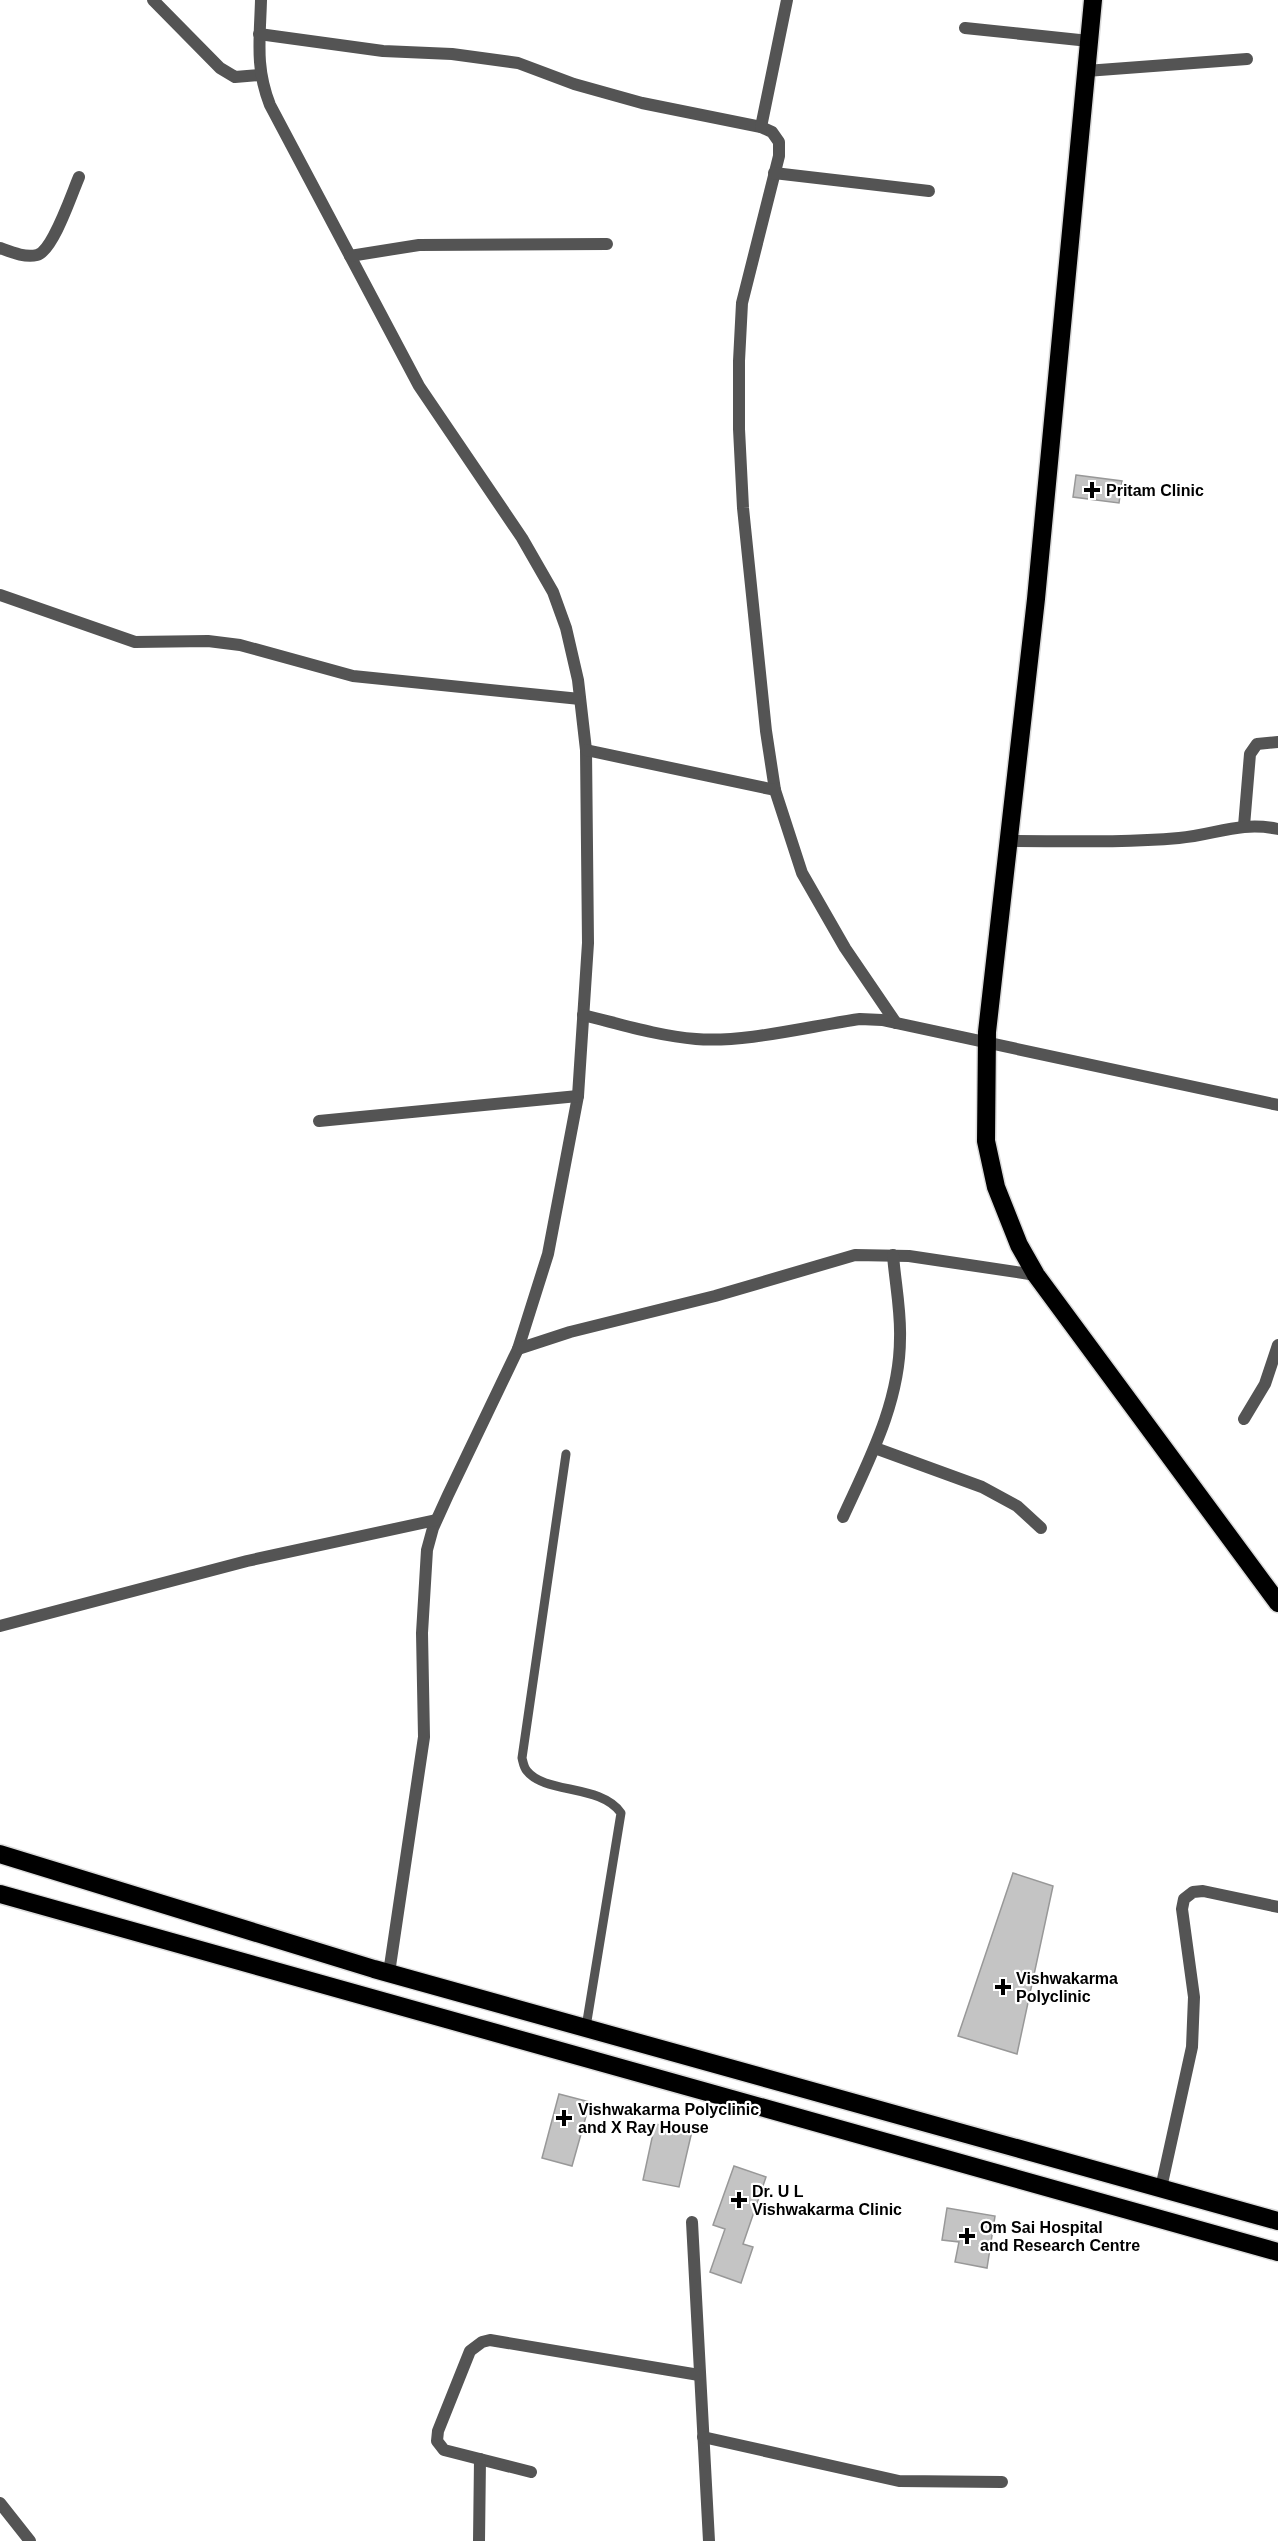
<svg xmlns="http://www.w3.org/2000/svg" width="1278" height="2541" font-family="Arial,sans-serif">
  <rect width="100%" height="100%" fill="#fff"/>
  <g fill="#c4c4c4" stroke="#989898" stroke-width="1.5">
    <path d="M 1076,475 L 1122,481 L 1119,503 L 1073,497 Z"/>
    <path d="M 1013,1873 L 1053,1886 L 1017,2054 L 958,2036 Z"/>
    <path d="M 559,2094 L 590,2102 L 572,2166 L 542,2158 Z"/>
    <path d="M 655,2124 L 692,2131 L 679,2187 L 643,2180 Z"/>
    <path d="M 734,2166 L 766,2177 L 743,2244 L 753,2247 L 741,2283 L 710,2272 L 725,2229 L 713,2225 Z"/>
    <path d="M 947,2208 L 995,2216 L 987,2268 L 955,2262 L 959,2242 L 942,2240 Z"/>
  </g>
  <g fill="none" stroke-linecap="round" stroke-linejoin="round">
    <defs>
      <g id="highway">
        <path d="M 1093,0 L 1036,599 L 987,1032 L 986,1141 L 996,1187 L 1019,1245 L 1036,1275 L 1278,1603"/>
        <path d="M 0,1854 L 374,1969 L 1278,2221"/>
        <path d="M 0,1894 L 1278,2252"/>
      </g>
    </defs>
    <use href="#highway" stroke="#dbdbdb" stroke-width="21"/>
    <path stroke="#545454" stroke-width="9" d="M 566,1454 L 522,1758 C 523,1762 524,1768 527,1771 C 545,1794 601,1784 621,1813 L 586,2027"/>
    <g stroke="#545454" stroke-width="12">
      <path d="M 153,0 L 220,68 L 235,77 L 260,75"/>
      <path d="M 261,0 C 260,39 255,67 270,105 L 419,386 L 522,538 L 553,592 L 566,628 L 578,680 L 586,750 L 588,943 L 578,1096 L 548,1254 L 518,1349 L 448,1495 L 433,1528 L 427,1550 L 422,1633 L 424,1737 L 389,1973"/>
      <path d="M 965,28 L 1089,41"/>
      <path d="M 259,34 L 383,51 L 452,54 L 518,63 L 574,84 L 642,103 L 761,127 L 772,132 L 779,142 L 779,156 L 742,303 L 739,361 L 739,429 L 743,508 L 766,731 L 775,790 L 802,873 L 845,948 L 896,1023"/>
      <path d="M 1086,71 L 1247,59"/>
      <path d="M 761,127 L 787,0"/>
      <path d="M 774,173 L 929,191"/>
      <path d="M 0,248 C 11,252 25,258 37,255 C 53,251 72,193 79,177"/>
      <path d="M 350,256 L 419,245 L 607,244"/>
      <path d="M 0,595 L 135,642 L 208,641 L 240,645 L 353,676 L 580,699"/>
      <path d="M 586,750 L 775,790"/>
      <path d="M 1244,826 L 1250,754 L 1257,744 L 1278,742"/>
      <path d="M 1009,841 C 1065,841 1122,843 1179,838 C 1215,835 1240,821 1278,829"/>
      <path d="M 583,1015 C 620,1024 658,1036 696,1039 C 745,1043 810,1026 860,1019 L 882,1020 L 1278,1105"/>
      <path d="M 319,1121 L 578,1096"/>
      <path d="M 518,1349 L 570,1332 L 715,1296 L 855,1255 L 909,1256 L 1036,1275"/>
      <path d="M 1244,1419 L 1265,1384 L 1278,1345"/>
      <path d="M 875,1448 L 982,1487 L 1017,1506 L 1041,1528"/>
      <path d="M 843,1517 C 869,1460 900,1402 900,1338 C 901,1310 895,1282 893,1255"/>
      <path d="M 0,1626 L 247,1561 L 436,1520"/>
      <path d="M 1161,2188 L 1192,2047 L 1194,1997 L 1182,1909 L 1184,1899 L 1193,1892 L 1203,1891 L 1278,1907"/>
      <path d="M 692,2222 L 709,2541"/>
      <path d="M 703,2437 L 899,2481 L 1002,2482"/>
      <path d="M 531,2472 L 444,2450 L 437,2441 L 438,2431 L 470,2351 L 482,2342 L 490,2340 L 699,2375"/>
      <path d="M 0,2503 L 30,2541"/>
      <path d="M 479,2541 L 480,2459"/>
    </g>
    <use href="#highway" stroke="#000" stroke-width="18"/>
  </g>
  <g fill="#000" stroke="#fff" stroke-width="2">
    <path d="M1089 481h6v6h6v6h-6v6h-6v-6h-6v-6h6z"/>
    <path d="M1000 1978h6v6h6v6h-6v6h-6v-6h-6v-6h6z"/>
    <path d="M561 2109h6v6h6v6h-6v6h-6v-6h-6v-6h6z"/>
    <path d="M736 2191h6v6h6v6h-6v6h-6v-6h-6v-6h6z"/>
    <path d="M964 2227h6v6h6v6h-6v6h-6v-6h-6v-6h6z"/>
  </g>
  <g text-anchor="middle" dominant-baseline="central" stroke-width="4.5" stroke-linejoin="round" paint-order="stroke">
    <g font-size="16" font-weight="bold" fill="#000" stroke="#fff" text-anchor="start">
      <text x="1106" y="490">Pritam Clinic</text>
      <text x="1016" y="1978">Vishwakarma<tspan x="1016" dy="18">Polyclinic</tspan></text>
      <text x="578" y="2109">Vishwakarma Polyclinic<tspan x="578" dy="18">and X Ray House</tspan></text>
      <text x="752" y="2191">Dr. U L<tspan x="752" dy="18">Vishwakarma Clinic</tspan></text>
      <text x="980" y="2227">Om Sai Hospital<tspan x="980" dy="18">and Research Centre</tspan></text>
    </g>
  </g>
</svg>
